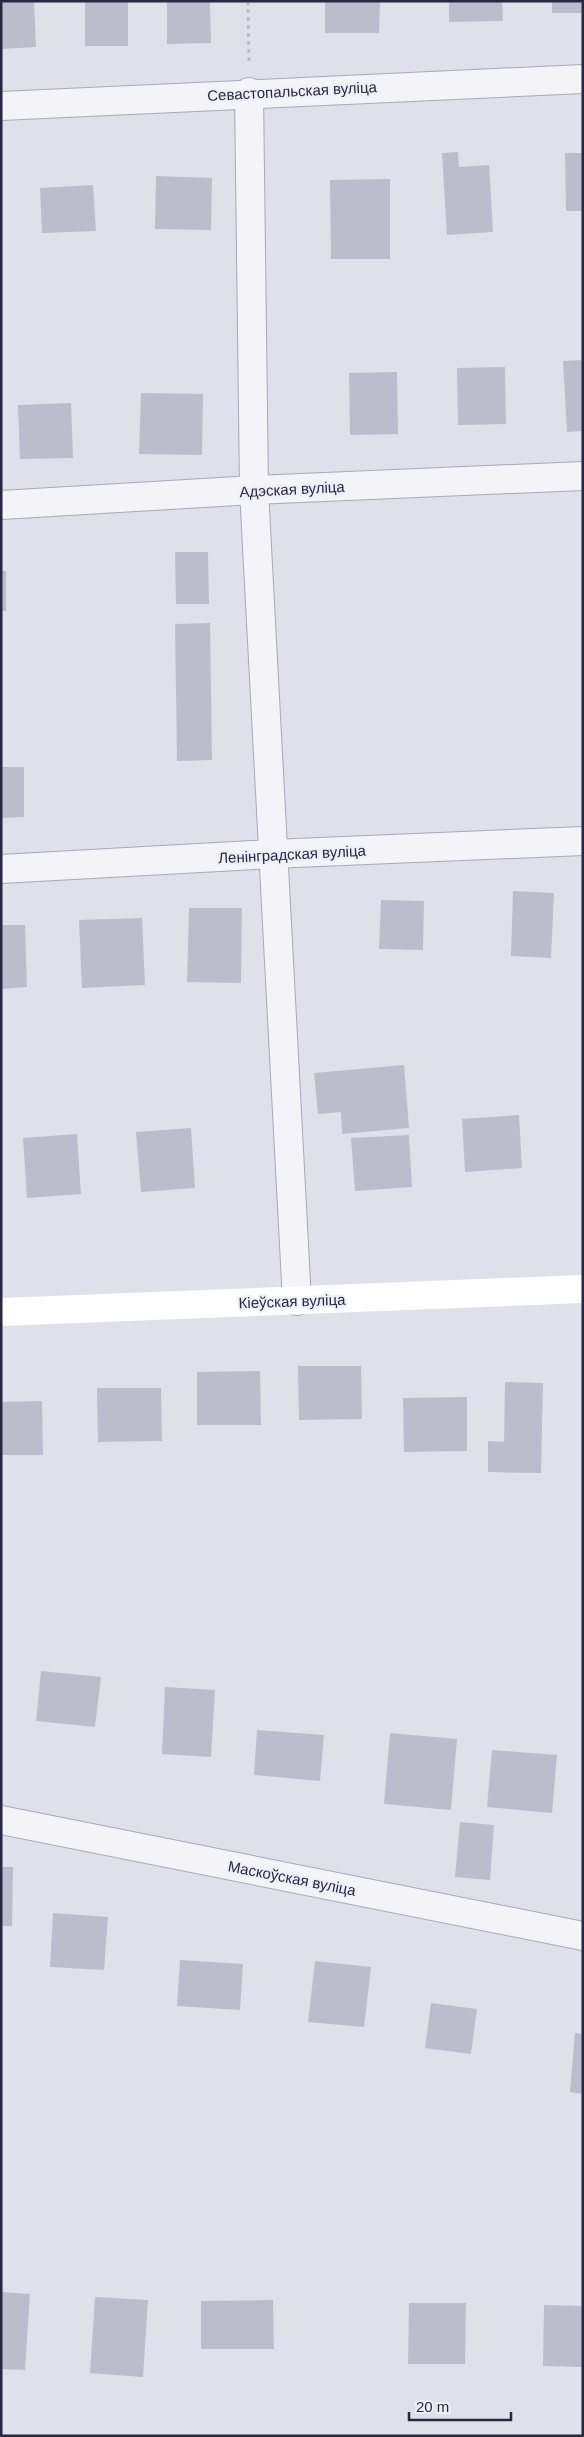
<svg xmlns="http://www.w3.org/2000/svg" width="584" height="2437" font-family="Helvetica,sans-serif">
  <rect width="100%" height="100%" fill="#e0e0ea"/>
  <g fill="#bdbccd">
    <path d="M 1,1 L 34,1 L 36,47 L 1,49 Z"/>
    <rect x="85" y="1" width="43" height="45"/>
    <path d="M 167,1 L 210,1 L 211,43 L 167,44 Z"/>
    <path d="M 325,1 L 380,1 L 379,33 L 325,33 Z"/>
    <path d="M 449,1 L 502,1 L 503,21 L 449,22 Z"/>
    <rect x="552" y="1" width="31" height="12"/>
    <path d="M 458,152 L 459,167 L 489,165 L 493,232 L 447,235 L 442,153 Z"/>
    <path d="M 565,153 L 583,153 L 583,211 L 566,211 Z"/>
    <path d="M 156,176 L 212,178 L 211,230 L 155,229 Z"/>
    <path d="M 390,179 L 390,259 L 331,259 L 330,180 Z"/>
    <path d="M 93,185 L 96,231 L 42,233 L 40,188 Z"/>
    <path d="M 583,360 L 583,431 L 567,432 L 563,361 Z"/>
    <path d="M 505,367 L 506,424 L 458,425 L 457,368 Z"/>
    <path d="M 397,372 L 398,434 L 350,435 L 349,373 Z"/>
    <path d="M 141,393 L 203,394 L 202,455 L 139,454 Z"/>
    <path d="M 71,403 L 73,458 L 20,459 L 18,405 Z"/>
    <path d="M 175,552 L 208,552 L 209,604 L 176,604 Z"/>
    <rect x="1" y="571" width="5" height="40"/>
    <path d="M 210,623 L 212,760 L 177,761 L 175,624 Z"/>
    <path d="M 1,767 L 24,767 L 24,817 L 1,818 Z"/>
    <path d="M 513,891 L 554,893 L 551,958 L 511,956 Z"/>
    <path d="M 381,900 L 424,901 L 423,950 L 379,949 Z"/>
    <path d="M 189,908 L 242,908 L 241,983 L 187,982 Z"/>
    <path d="M 142,918 L 145,985 L 82,988 L 79,920 Z"/>
    <path d="M 1,925 L 25,925 L 27,987 L 1,989 Z"/>
    <path d="M 404,1065 L 409,1128 L 342,1134 L 341,1112 L 318,1114 L 314,1073 Z"/>
    <path d="M 519,1115 L 522,1168 L 465,1172 L 462,1119 Z"/>
    <path d="M 191,1128 L 195,1188 L 141,1192 L 136,1132 Z"/>
    <path d="M 77,1134 L 81,1194 L 27,1198 L 23,1138 Z"/>
    <path d="M 409,1135 L 412,1187 L 355,1191 L 351,1138 Z"/>
    <path d="M 298,1366 L 361,1366 L 362,1419 L 299,1420 Z"/>
    <path d="M 260,1371 L 261,1425 L 197,1425 L 197,1372 Z"/>
    <path d="M 505,1382 L 543,1383 L 541,1473 L 488,1472 L 488,1441 L 504,1442 Z"/>
    <path d="M 97,1388 L 161,1388 L 162,1441 L 98,1442 Z"/>
    <path d="M 467,1397 L 467,1451 L 404,1452 L 403,1398 Z"/>
    <path d="M 42,1401 L 43,1455 L 1,1455 L 1,1402 Z"/>
    <path d="M 41,1671 L 101,1677 L 95,1727 L 36,1721 Z"/>
    <path d="M 165,1687 L 215,1690 L 211,1757 L 162,1754 Z"/>
    <path d="M 257,1730 L 324,1735 L 320,1781 L 254,1775 Z"/>
    <path d="M 390,1733 L 457,1739 L 451,1810 L 384,1804 Z"/>
    <path d="M 492,1750 L 557,1755 L 552,1813 L 487,1807 Z"/>
    <path d="M 460,1822 L 494,1825 L 490,1880 L 455,1877 Z"/>
    <path d="M 1,1867 L 13,1867 L 12,1926 L 1,1926 Z"/>
    <path d="M 53,1913 L 108,1917 L 104,1970 L 50,1967 Z"/>
    <path d="M 180,1960 L 243,1964 L 240,2010 L 177,2006 Z"/>
    <path d="M 315,1961 L 371,1967 L 364,2027 L 308,2022 Z"/>
    <path d="M 431,2003 L 477,2009 L 471,2054 L 425,2048 Z"/>
    <path d="M 575,2033 L 583,2034 L 583,2094 L 570,2092 Z"/>
    <path d="M 1,2292 L 30,2294 L 25,2370 L 1,2369 Z"/>
    <path d="M 95,2297 L 148,2300 L 143,2377 L 90,2373 Z"/>
    <path d="M 273,2300 L 274,2349 L 201,2349 L 201,2301 Z"/>
    <path d="M 409,2303 L 466,2303 L 465,2364 L 408,2364 Z"/>
    <path d="M 544,2305 L 583,2306 L 583,2367 L 543,2366 Z"/>
  </g>
  <g fill="none" stroke-linecap="round" stroke-linejoin="round">
    <defs>
      <g id="street">
        <path d="M 249,92 L 254,490 L 297,1301"/>
        <path d="M 1,106 L 583,79"/>
        <path d="M 1,505 L 254,490 L 583,476"/>
        <path d="M 1,869 L 272,854 L 583,841"/>
        <path d="M 1,1820 L 583,1936"/>
      </g>
    </defs>
    <use href="#street" stroke="#a9a8b8" stroke-width="30"/>
    <path stroke="#bebec9" stroke-width="3" stroke-dasharray="4 4" stroke-linecap="butt" d="M 248,1 L 249,62"/>
    <use href="#street" stroke="#f3f3f8" stroke-width="28"/>
    <path stroke="#fff" stroke-width="28" d="M 1,1312 L 583,1289"/>
  </g>
  <g text-anchor="middle" dominant-baseline="central" stroke-width="4.5" stroke-linejoin="round" paint-order="stroke">
    <g font-size="15" fill="#292742" stroke="#efeff7">
      <text transform="translate(292 91) rotate(-3)">Севастопальская вуліца</text>
      <text transform="translate(292 489) rotate(-3)">Адэская вуліца</text>
      <text transform="translate(292 854) rotate(-3)">Ленінградская вуліца</text>
      <text transform="translate(292 1301) rotate(-2)">Кіеўская вуліца</text>
      <text transform="translate(292 1878) rotate(11)">Маскоўская вуліца</text>
    </g>
  </g>
  <rect width="584" height="2437" fill="none" stroke="#292742" stroke-width="5"/>
  <path d="M409 2412v8h102v-8" fill="none" stroke="#292742" stroke-width="2.5"/>
  <text x="416" y="2412" font-size="15" fill="#292742" stroke="#efeff7" stroke-width="4" paint-order="stroke">20 m</text>
</svg>
